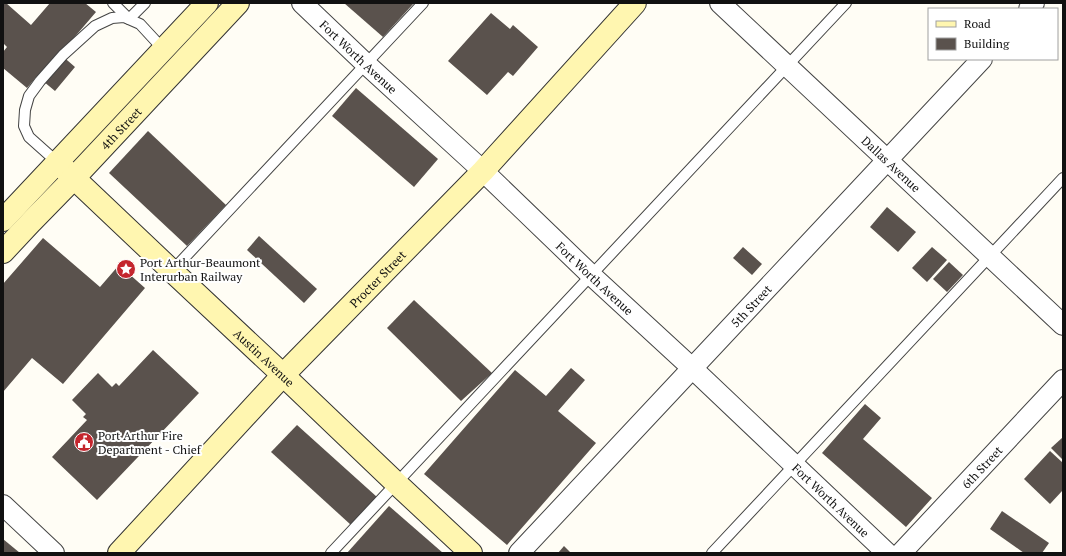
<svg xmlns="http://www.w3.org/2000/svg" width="1066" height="556" font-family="'PT Serif',serif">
  <rect width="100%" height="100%" fill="#fffdf5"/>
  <g fill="#5a524d">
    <path d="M 3,3 L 6,3 L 31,25 L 50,3 L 85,3 L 96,12 L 60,54 L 75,67 L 55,91 L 37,76 L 27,88 L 3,68 L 3,52 L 7,47 L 3,43 Z"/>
    <path d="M 344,3 L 414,3 L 383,37 Z"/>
    <path d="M 491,13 L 510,29 L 513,25 L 538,47 L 513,76 L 508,72 L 487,95 L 448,61 Z"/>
    <path d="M 356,88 L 438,159 L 414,187 L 332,116 Z"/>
    <path d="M 148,131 L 226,205 L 187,246 L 109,173 Z"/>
    <path d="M 887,207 L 916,232 L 898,252 L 870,227 Z"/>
    <path d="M 259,236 L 317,289 L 304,303 L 247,250 Z"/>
    <path d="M 43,238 L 100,287 L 119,265 L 145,288 L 63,384 L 32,358 L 3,392 L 3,284 Z"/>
    <path d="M 743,247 L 762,264 L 752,275 L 733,258 Z"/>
    <path d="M 932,247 L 947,260 L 927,282 L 912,268 Z"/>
    <path d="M 949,262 L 963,275 L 947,292 L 933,279 Z"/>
    <path d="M 414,300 L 492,373 L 461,401 L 387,328 Z"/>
    <path d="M 153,350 L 199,393 L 97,500 L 52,457 L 87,420 L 83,417 L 86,414 L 72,400 L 98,373 L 112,387 L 116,383 L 119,386 Z"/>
    <path d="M 571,368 L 585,380 L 558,411 L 596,443 L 507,545 L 424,474 L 515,370 L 546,396 Z"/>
    <path d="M 865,404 L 881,418 L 863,439 L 932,498 L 906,527 L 822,453 Z"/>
    <path d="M 297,425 L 377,497 L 351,525 L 271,452 Z"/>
    <path d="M 1063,437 L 1063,460 L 1051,448 Z"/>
    <path d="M 1050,451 L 1063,463 L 1063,490 L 1050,504 L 1024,479 Z"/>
    <path d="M 389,506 L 443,553 L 347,553 Z"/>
    <path d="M 1002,511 L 1049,543 L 1042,553 L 1024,553 L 990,529 Z"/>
    <path d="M 3,539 L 20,553 L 3,553 Z"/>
    <path d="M 564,546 L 571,553 L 558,553 Z"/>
  </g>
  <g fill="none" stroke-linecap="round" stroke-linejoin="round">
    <defs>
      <g id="lane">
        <path d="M 113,3 L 129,19 L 145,3"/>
        <path d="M 57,162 L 29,137 L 24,126 L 25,110 L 29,96 L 40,81 L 63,55 L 95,26 L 112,18 L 124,17 L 140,24 L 164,50"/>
        <path d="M 172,271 L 423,3"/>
        <path d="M 331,553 L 846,3"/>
        <path d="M 712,553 L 1063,178"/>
      </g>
      <g id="street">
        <path id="s1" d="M 302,3 L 366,64 L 483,171 L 591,275 L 692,368 L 887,553"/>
        <path id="s2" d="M 720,3 L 1063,325"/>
        <path d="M 1029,9 L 1034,3"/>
        <path d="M 3,505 L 54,553"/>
        <path id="s3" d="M 519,553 L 982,59"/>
        <path id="s4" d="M 901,553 L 1063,380"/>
      </g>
      <g id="secondary">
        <path id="s5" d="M 57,162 L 172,271 L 283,375 L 396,483 L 471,553"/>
        <path d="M 3,220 L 207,3"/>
        <path id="s6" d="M 3,252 L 31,222 L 74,178 L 238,3"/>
        <path id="s7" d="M 119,553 L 283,375 L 483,171 L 635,3"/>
      </g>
    </defs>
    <use href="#lane" stroke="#444" stroke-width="12"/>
    <use href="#street" stroke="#444" stroke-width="22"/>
    <use href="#secondary" stroke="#333" stroke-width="24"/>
    <use href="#lane" stroke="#fff" stroke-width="10"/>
    <use href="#street" stroke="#fff" stroke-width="20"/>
    <use href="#secondary" stroke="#fff6b0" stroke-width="22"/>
  </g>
  <defs>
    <symbol id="sight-disc" viewBox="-11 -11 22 22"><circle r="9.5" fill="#c4262e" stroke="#fff"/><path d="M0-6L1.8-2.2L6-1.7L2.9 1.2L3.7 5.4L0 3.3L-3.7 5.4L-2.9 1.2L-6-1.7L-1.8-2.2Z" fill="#fff"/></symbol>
    <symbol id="civic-disc" viewBox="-11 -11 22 22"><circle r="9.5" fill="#c4262e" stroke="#fff"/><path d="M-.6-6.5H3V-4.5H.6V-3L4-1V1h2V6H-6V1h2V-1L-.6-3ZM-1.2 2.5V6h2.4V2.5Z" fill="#fff"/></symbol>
  </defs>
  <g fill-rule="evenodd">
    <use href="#sight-disc" x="115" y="258" width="22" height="22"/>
    <use href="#civic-disc" x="73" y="431" width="22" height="22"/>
  </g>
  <g text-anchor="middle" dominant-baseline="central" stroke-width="4" stroke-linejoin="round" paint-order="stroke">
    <g font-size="12" fill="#111" stroke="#fff">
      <text stroke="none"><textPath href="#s1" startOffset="78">Fort Worth Avenue</textPath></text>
      <text stroke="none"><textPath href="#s6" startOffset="171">4th Street</textPath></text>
      <text stroke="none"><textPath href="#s2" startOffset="235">Dallas Avenue</textPath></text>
      <text stroke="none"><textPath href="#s7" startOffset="377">Procter Street</textPath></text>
      <text stroke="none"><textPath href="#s1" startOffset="402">Fort Worth Avenue</textPath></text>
      <text stroke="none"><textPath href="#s3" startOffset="339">5th Street</textPath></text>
      <text stroke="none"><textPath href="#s5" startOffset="285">Austin Avenue</textPath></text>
      <text stroke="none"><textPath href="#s4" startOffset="118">6th Street</textPath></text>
      <text stroke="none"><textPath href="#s1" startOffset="726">Fort Worth Avenue</textPath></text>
    </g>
    <g font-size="12" fill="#111" stroke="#fff" text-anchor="start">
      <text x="140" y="262">Port Arthur-Beaumont<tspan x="140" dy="14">Interurban Railway</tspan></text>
      <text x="98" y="435">Port Arthur Fire<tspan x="98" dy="14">Department - Chief</tspan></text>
    </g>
  </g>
  <rect width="1066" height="556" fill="none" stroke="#111111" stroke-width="8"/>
  <rect x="928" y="8" width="130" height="52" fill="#ffffff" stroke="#a0a0a0"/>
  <rect x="936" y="21" width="20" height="6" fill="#fff6b0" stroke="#a0a0a0"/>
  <text x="964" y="28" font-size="12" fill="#111111">Road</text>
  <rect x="936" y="38" width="20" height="12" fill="#5a524d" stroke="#a0a0a0"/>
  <text x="964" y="48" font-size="12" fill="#111111">Building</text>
</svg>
